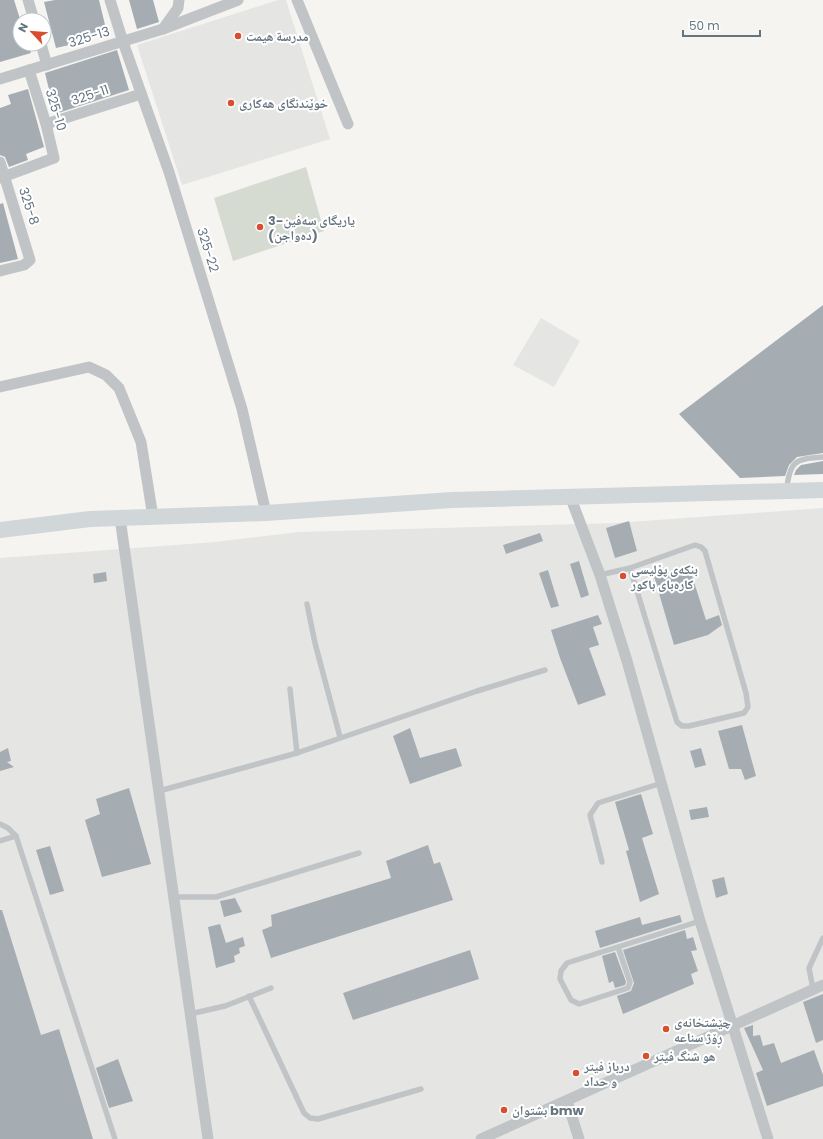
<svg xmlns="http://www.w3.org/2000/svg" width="823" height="1139" font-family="Poppins,'Noto Naskh Arabic',sans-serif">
  <rect width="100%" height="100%" fill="#f5f4f1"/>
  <g fill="#e5e6e4">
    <path d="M 278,0 L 286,0 L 330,139 L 182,185 L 137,45 Z"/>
    <path d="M 541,318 L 580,341 L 554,387 L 513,365 Z"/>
    <path d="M 823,508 L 823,1139 L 0,1139 L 0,558 L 215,542 L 299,532 L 616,523 Z"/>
  </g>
  <path fill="#d6dbd2" d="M 306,167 L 324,231 L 233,261 L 214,198 Z"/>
  <g fill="#a5adb2">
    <path d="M 0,0 L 14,0 L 20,19 L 20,44 L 28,44 L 31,53 L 0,62 Z"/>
    <path d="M 55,0 L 99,0 L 107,33 L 77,39 L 78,43 L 56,48 L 44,2 Z"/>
    <path d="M 129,0 L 153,0 L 159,22 L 137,29 Z"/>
    <path d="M 117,50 L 129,90 L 55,114 L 45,73 Z"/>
    <path d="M 28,89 L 44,147 L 26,154 L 28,160 L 9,167 L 5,157 L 0,155 L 0,108 L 11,104 L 8,95 Z"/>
    <path d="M 3,203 L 18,259 L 0,263 L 0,204 Z"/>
    <path d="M 823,305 L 823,453 L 797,457 L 789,465 L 785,476 L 740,478 L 679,414 Z"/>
    <path d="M 823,461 L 823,474 L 794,475 L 796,470 L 801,465 Z"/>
    <path d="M 629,521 L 637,551 L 615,558 L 606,528 Z"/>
    <path d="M 540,533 L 543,541 L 506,554 L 503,545 Z"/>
    <path d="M 579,561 L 589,595 L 581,598 L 570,564 Z"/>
    <path d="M 689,566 L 706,620 L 719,615 L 722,625 L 708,635 L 674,645 L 654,576 Z"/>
    <path d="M 548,570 L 559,606 L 551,608 L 539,573 Z"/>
    <path d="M 106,572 L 107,581 L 94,583 L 93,574 Z"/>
    <path d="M 598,615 L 602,624 L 593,627 L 599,645 L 589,648 L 606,695 L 578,705 L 560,658 L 551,630 Z"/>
    <path d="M 742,725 L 756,776 L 745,780 L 741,769 L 729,769 L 718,731 Z"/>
    <path d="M 410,728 L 420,758 L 456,748 L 462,766 L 410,784 L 393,736 Z"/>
    <path d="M 8,748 L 11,761 L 7,762 L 14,767 L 0,771 L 0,752 Z"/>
    <path d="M 701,748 L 706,765 L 695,768 L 690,751 Z"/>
    <path d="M 129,788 L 151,864 L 102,877 L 85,820 L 100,814 L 96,799 Z"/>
    <path d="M 641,794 L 653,834 L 642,838 L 659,894 L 640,902 L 626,851 L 629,850 L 615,802 Z"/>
    <path d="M 707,807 L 709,817 L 691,820 L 689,810 Z"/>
    <path d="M 428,845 L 434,864 L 440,862 L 453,900 L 271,958 L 262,930 L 272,926 L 271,915 L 391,878 L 386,861 Z"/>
    <path d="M 50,846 L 64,891 L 50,895 L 36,850 Z"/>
    <path d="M 724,877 L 728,894 L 716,898 L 712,880 Z"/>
    <path d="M 235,898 L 242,912 L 224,917 L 220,901 Z"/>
    <path d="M 0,910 L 2,910 L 41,1035 L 59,1029 L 93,1139 L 0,1139 Z"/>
    <path d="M 680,915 L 682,922 L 600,948 L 595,931 L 640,917 L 642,925 Z"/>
    <path d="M 220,924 L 226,943 L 243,937 L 245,946 L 239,948 L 240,953 L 234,956 L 235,962 L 216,968 L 208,927 Z"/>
    <path d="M 685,930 L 687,939 L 693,937 L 697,950 L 691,951 L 698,971 L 691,974 L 694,984 L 623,1014 L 617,996 L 631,991 L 634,983 L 623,950 Z"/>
    <path d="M 470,950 L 479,979 L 353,1020 L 343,993 Z"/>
    <path d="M 615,952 L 626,982 L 625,985 L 615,988 L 613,981 L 609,983 L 602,956 Z"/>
    <path d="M 823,994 L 823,1040 L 816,1043 L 803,1002 Z"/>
    <path d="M 753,1025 L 753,1036 L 760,1035 L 763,1046 L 774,1043 L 781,1063 L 814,1050 L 823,1075 L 823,1086 L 767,1106 L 756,1073 L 763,1070 L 744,1028 Z"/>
    <path d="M 118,1059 L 133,1101 L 109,1108 L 96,1068 Z"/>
  </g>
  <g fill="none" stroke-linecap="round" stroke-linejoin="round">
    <g stroke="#c0c4c7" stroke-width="5.5">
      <path d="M 786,491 C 791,461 793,459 823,457"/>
      <path d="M 600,575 L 630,568 L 695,545 L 701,547 L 705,551 L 746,693 L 748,707 L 744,713 L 689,726 L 682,726 L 677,722 L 630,568"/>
      <path d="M 307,604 L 315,643 L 340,737"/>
      <path d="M 290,689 L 297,753"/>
      <path d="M 159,791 L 297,753 L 477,691 L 545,670"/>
      <path d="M 0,824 L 8,828 L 16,836 L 115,1139"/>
      <path d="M 0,841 L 16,836"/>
      <path d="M 602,862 L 590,815 L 598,803 L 662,783"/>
      <path d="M 174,897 L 216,897 L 359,853"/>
      <path d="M 618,947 L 630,982 L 628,988 L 579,1004 L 571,1000 L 560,979 L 561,971 L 567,963 L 700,921"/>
      <path d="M 813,989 L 809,968 L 823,938"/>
      <path d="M 249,996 L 304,1113 L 310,1118 L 318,1119 L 421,1089"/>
      <path d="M 190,1014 L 225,1006 L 271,988"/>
    </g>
    <g stroke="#c0c4c7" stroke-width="11">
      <path d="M 28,0 L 34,20"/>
      <path d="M 110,0 L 123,42 L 169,172 L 242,409 L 266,513"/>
      <path d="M 297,0 L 348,124"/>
      <path d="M 163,29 L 178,8 L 179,0"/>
      <path d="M 41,44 L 47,65"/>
      <path d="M 0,79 L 163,29 L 238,0"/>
      <path d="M 46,124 L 141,94"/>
      <path d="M 0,162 L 30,260 L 24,265 L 0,271"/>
      <path d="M 0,178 L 54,158 L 46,124 L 29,70"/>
      <path d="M 0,387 L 89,367 L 106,375 L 119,388 L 141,442 L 153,517"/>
      <path d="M 570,496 L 600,575 L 627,661 L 700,921 L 768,1139"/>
      <path d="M 120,518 L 208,1139"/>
      <path d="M 567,1101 L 579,1139"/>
      <path d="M 481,1139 L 823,985"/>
    </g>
    <path stroke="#d1d6d9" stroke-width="16" d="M 0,530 L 90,519 L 266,513 L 452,500 L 823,490"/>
  </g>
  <g fill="#d74f2f" stroke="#fff" stroke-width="1.5">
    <circle cx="238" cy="36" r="4"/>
    <circle cx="231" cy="103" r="4"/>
    <circle cx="260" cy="227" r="4"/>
    <circle cx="623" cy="576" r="4"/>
    <circle cx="666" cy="1029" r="4"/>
    <circle cx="646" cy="1056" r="4"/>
    <circle cx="576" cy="1073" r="4"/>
    <circle cx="504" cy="1110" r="4"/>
  </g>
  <g text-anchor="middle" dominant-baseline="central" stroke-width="4" stroke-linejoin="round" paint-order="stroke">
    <g font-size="13" font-weight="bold" fill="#657580" stroke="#fff" text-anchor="start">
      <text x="246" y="36">مدرسة هيمت</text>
      <text x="239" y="103">خوێندنگای هەکاری</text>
      <text x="268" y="220">یاریگای سەفین-3<tspan x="268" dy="15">(دەواجن)</tspan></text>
      <text x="631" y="569">بنکەی پۆلیسی<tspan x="631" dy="15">کارەبای باکور</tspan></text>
      <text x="674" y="1022">چێشتخانەی<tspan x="674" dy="15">ڕۆژ سناعه</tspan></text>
      <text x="654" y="1056">هو شنگ فيتر</text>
      <text x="584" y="1066">درباز فیتر<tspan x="584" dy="15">و حداد</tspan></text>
      <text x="512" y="1110">بشتوان bmw</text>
    </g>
    <g font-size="13" fill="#657580" stroke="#fff">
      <text transform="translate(89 37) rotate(-17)">325-13</text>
      <text transform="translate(90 95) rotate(-18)">325-11</text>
      <text transform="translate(56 110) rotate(73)">325-10</text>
      <text transform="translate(29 206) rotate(72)">325-8</text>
      <text transform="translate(208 250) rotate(73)">325-22</text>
    </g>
  </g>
  <g transform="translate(32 32) rotate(296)"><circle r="19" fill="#ffffff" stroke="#c1c8cc"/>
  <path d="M0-3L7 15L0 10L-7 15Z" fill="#d74f2f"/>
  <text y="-6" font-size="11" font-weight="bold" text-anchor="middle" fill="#657580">N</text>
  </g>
  <path d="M683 30v6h77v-6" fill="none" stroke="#657580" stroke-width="2"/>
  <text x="689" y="30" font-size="12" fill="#657580" stroke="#ffffff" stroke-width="3" paint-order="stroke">50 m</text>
</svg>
